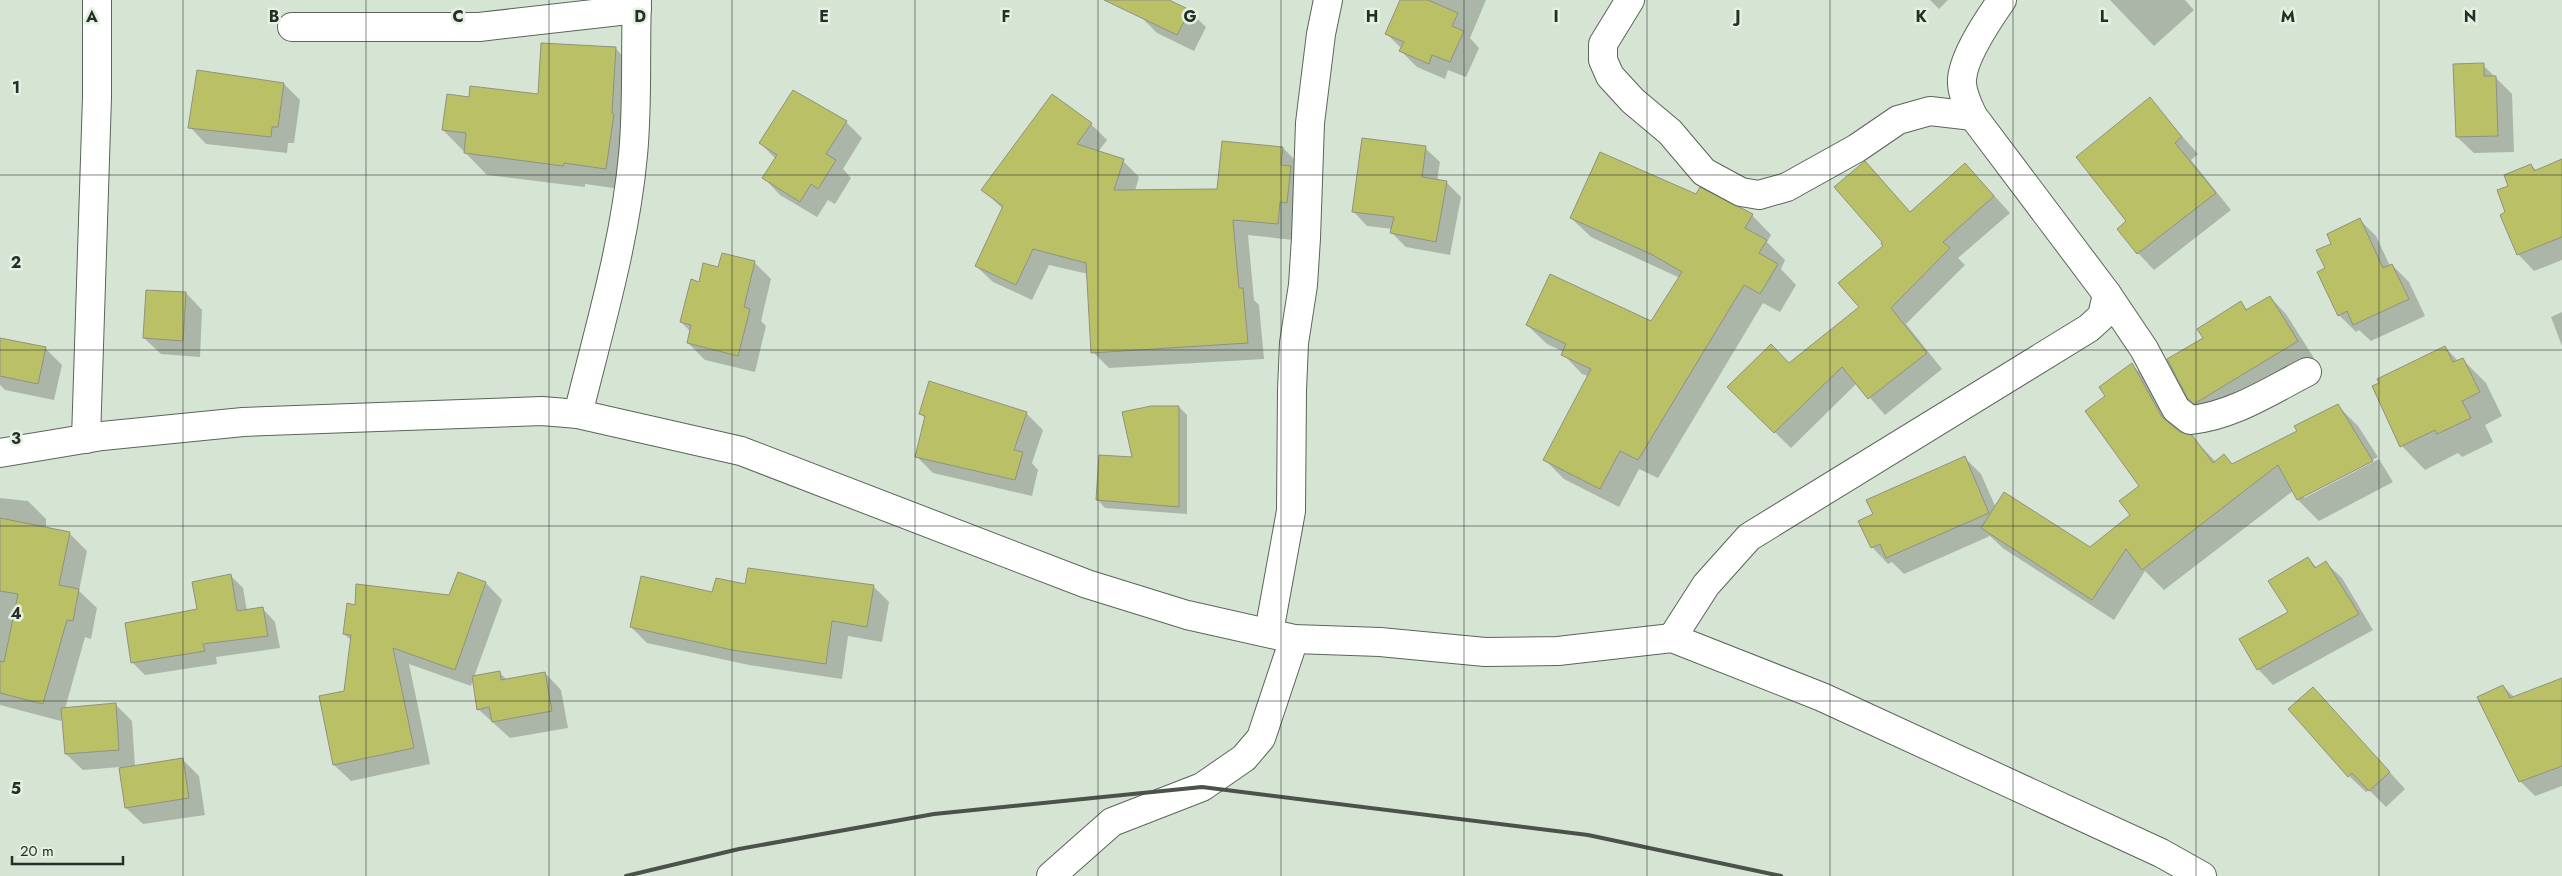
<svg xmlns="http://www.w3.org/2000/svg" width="2562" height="876" font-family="Jost,sans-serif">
  <rect width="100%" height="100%" fill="#d6e4d4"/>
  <g fill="#0003">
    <path d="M 1148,0 L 1166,0 L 1189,11 L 1206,27 L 1194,51 L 1157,33 L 1140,16 Z"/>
    <path d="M 1402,0 L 1486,0 L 1470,38 L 1479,48 L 1466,77 L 1448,70 L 1445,79 L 1417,67 L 1401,51 L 1402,49 L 1387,34 Z"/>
    <path d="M 1930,0 L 1948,0 L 1939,9 Z"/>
    <path d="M 2110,0 L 2185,0 L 2194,10 L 2154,46 Z"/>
    <path d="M 615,48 L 637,70 L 627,190 L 585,184 L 585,187 L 487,175 L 443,130 L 470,98 L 539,96 Z"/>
    <path d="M 2483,65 L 2512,94 L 2514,152 L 2474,153 L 2457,137 Z"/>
    <path d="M 198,71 L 284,84 L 300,100 L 294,143 L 288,143 L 287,153 L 206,144 L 190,127 Z"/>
    <path d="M 2149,99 L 2198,154 L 2191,160 L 2231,210 L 2154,270 L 2138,253 L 2128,221 Z"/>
    <path d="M 846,122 L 862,138 L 843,169 L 851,178 L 835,204 L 828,200 L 817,217 L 780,195 L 764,178 L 776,159 L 760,143 Z"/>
    <path d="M 1091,124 L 1107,140 L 1098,152 L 1123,161 L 1139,177 L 1135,191 L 1218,190 L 1283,148 L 1299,164 L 1294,240 L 1248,235 L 1254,300 L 1259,305 L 1264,359 L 1109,368 L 1093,352 L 1088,274 L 1049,265 L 1032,300 L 993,282 L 976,266 L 1003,209 L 983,190 Z"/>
    <path d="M 1425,148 L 1440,162 L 1437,181 L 1446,182 L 1461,197 L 1450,255 L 1406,247 L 1392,233 L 1393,229 L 1367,226 L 1353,211 Z"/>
    <path d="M 1865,163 L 1911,213 L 1981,181 L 2010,213 L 1958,258 L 1965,265 L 1906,324 L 1942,369 L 1885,415 L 1857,383 L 1791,448 L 1729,387 L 1789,364 L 1861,307 L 1885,246 Z"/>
    <path d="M 2531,165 L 2537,171 L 2562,169 L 2562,260 L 2534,271 L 2518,254 L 2507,213 L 2510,187 Z"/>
    <path d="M 1697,195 L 1752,215 L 1771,235 L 1767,242 L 1785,260 L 1781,269 L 1796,285 L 1780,312 L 1763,303 L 1658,478 L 1639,469 L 1619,507 L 1564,479 L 1545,460 L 1588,376 L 1582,374 L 1563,354 L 1564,352 L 1547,344 L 1527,325 L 1652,322 L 1680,278 L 1591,237 L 1571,218 Z"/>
    <path d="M 2360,220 L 2376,236 L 2390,266 L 2392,265 L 2409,282 L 2425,316 L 2371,341 L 2359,330 L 2356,332 L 2339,315 L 2319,273 L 2326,269 L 2333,244 Z"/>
    <path d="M 754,262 L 771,279 L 761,321 L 766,326 L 755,372 L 705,360 L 688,343 L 691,332 L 681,322 L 719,268 Z"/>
    <path d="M 186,293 L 202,310 L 200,357 L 161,354 L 144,338 Z"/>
    <path d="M 2270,297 L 2286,314 L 2314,358 L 2212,419 L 2189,398 L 2205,339 L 2240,303 L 2248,310 Z"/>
    <path d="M 2562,312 L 2562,346 L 2551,317 Z"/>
    <path d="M 0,339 L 45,348 L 62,365 L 54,400 L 5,390 L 0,385 Z"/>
    <path d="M 2445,347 L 2458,361 L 2462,359 L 2486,383 L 2502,416 L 2485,425 L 2493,442 L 2462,457 L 2458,453 L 2425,470 L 2402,446 L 2380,383 Z"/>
    <path d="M 2132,365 L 2153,386 L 2180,433 L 2192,437 L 2216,462 L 2233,465 L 2299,432 L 2337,405 L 2358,426 L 2378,457 L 2304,495 L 2304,498 L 2379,459 L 2393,482 L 2319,521 L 2298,500 L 2293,491 L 2164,590 L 2145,571 L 2114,620 L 2004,549 L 1990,536 L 1904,574 L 1892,562 L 1888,564 L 1872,547 L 1874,515 L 1964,457 L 1981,474 L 1996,508 L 2090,549 L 2132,515 L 2141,486 L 2107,396 Z"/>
    <path d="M 1179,407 L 1187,415 L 1187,514 L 1105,508 L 1097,499 Z"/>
    <path d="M 920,413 L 1026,413 L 1043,430 L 1032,463 L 1038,470 L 1032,496 L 933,473 L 916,456 L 926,419 Z"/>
    <path d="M 0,498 L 28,501 L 46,519 L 46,529 L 69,533 L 87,551 L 79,591 L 97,608 L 91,639 L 85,637 L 65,709 L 115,704 L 132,721 L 135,766 L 182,759 L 199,776 L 205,815 L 143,824 L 126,808 L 120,767 L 83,770 L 66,754 L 63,716 L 61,721 L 0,705 Z"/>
    <path d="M 2308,558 L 2317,568 L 2326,563 L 2342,578 L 2373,630 L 2273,685 L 2258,669 L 2289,612 Z"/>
    <path d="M 230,575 L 243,588 L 247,611 L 263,609 L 275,622 L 280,648 L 216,657 L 217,664 L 145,675 L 132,662 L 198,610 Z"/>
    <path d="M 486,583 L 502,600 L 474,677 L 499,672 L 507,680 L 545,673 L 561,690 L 568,728 L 510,738 L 478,709 L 473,680 L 471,686 L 409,664 L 430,764 L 351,781 L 334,765 L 352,641 L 344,634 L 356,606 L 450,597 Z"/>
    <path d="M 746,586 L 873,586 L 889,602 L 882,642 L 848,636 L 842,679 L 749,665 L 647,643 L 631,627 L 713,594 Z"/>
    <path d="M 2562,679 L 2562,786 L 2535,796 L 2520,781 L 2503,686 L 2514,697 Z"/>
    <path d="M 2313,688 L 2405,789 L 2386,807 L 2369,790 L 2366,792 L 2349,776 L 2289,709 Z"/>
  </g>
  <g fill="#bac066" stroke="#909280">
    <path d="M 1104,0 L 1169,0 L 1190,10 L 1177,35 Z"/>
    <path d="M 1400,0 L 1428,0 L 1458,13 L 1452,26 L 1464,31 L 1450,62 L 1432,55 L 1429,64 L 1399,51 L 1404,42 L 1385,34 Z"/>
    <path d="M 541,43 L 616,47 L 612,113 L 614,114 L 606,169 L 564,163 L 563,166 L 464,153 L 466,133 L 442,130 L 447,94 L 469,97 L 470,86 L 538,94 Z"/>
    <path d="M 2484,63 L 2484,76 L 2496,76 L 2498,136 L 2456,137 L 2453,64 Z"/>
    <path d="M 197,70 L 284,83 L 278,127 L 272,127 L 271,137 L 188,128 Z"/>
    <path d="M 793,90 L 847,121 L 826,154 L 836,160 L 818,189 L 811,184 L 800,202 L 762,178 L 777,155 L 759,143 Z"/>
    <path d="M 1052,94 L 1092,123 L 1077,144 L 1124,159 L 1114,190 L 1217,189 L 1222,141 L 1283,147 L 1281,165 L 1291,166 L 1287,203 L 1280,202 L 1278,224 L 1233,220 L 1239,288 L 1243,288 L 1248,343 L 1091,353 L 1086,263 L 1033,249 L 1016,285 L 975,266 L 1003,206 L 981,190 Z"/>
    <path d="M 2150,97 L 2182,137 L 2175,143 L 2216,193 L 2137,254 L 2117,229 L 2126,221 L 2076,157 Z"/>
    <path d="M 1362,138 L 1426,146 L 1422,177 L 1447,181 L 1436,242 L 1390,233 L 1394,217 L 1352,212 Z"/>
    <path d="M 1600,152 L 1696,194 L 1700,187 L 1753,214 L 1745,228 L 1767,240 L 1759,253 L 1778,264 L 1760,294 L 1744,285 L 1638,460 L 1620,451 L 1600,489 L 1543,460 L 1591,369 L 1561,355 L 1566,344 L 1526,325 L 1550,274 L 1651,321 L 1682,272 L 1651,254 L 1570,218 Z"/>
    <path d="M 2562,159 L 2562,237 L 2517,255 L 2500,215 L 2505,212 L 2497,190 L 2508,186 L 2504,175 L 2531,164 L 2534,171 Z"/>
    <path d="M 1865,161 L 1910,212 L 1965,163 L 1994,196 L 1943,242 L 1950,248 L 1891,308 L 1927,353 L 1868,399 L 1842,367 L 1774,433 L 1727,387 L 1771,344 L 1789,363 L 1859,307 L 1838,283 L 1883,246 L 1881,244 L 1882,242 L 1834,187 Z"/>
    <path d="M 2360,218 L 2383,268 L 2392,264 L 2409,299 L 2353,325 L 2347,311 L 2338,316 L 2317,272 L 2325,268 L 2316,250 L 2331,244 L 2327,234 Z"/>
    <path d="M 722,253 L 755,261 L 744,307 L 750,309 L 738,356 L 687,343 L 691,325 L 680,322 L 691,279 L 699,282 L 703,263 L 718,267 Z"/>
    <path d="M 146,290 L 186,292 L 183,341 L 143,338 Z"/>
    <path d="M 2270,296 L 2298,341 L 2194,404 L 2188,399 L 2167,359 L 2203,338 L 2197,329 L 2241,301 L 2246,310 Z"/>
    <path d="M 0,338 L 46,347 L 38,384 L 0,376 Z"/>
    <path d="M 2445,346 L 2453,362 L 2463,358 L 2480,392 L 2462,401 L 2471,418 L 2437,434 L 2435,430 L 2400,447 L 2372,386 L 2379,383 L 2377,379 Z"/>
    <path d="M 2132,363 L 2162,417 L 2180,432 L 2192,435 L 2213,463 L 2224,454 L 2232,464 L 2297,431 L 2294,426 L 2338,404 L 2373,461 L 2297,500 L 2278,465 L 2142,570 L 2126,549 L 2092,600 L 1981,528 L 2004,492 L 2090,547 L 2130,515 L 2119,501 L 2139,486 L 2085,411 L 2105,396 L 2099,387 Z"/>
    <path d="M 929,381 L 1027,412 L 1014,450 L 1023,452 L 1015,480 L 915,457 L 925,416 L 919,414 Z"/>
    <path d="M 1151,406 L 1179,406 L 1179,507 L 1096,500 L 1099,455 L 1132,457 L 1122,412 Z"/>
    <path d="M 1965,456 L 1989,513 L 1886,558 L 1880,544 L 1871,548 L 1858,521 L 1873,514 L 1866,500 Z"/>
    <path d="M 0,518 L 70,532 L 59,585 L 79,589 L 73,621 L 67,620 L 43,704 L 0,693 L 0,661 L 4,662 L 18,594 L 0,591 Z"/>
    <path d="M 2308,557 L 2315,568 L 2326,561 L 2359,614 L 2257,670 L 2239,639 L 2288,612 L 2268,581 Z"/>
    <path d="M 748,568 L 874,585 L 867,627 L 832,621 L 826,664 L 732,650 L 630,627 L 641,576 L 712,592 L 716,578 L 745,584 Z"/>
    <path d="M 458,572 L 486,582 L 455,670 L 393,648 L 414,748 L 333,765 L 319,696 L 344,691 L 351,635 L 343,634 L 347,603 L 355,605 L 356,584 L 449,595 Z"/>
    <path d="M 231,574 L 237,611 L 263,607 L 268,636 L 203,644 L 205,651 L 131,663 L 125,623 L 197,609 L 192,582 Z"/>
    <path d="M 500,671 L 501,680 L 545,672 L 552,711 L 492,722 L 489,707 L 477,710 L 472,676 Z"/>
    <path d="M 2562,678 L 2562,766 L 2519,782 L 2477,697 L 2503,685 L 2510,698 Z"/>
    <path d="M 2313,687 L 2390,772 L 2369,791 L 2352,773 L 2348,777 L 2288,709 Z"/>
    <path d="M 116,703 L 119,750 L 65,754 L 61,708 Z"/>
    <path d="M 183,758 L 189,798 L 125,808 L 119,768 Z"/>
  </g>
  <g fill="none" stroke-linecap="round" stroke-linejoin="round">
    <defs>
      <g id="minor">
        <path d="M 1630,0 L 1603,44 L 1603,60 L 1610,76 L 1633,101 L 1670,132 L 1704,172 L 1741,192 L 1759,195 L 1787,187 L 1857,148 L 1898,120 L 1930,111 L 1973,116"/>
        <path d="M 292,27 L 479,27 L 637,9"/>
        <path d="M 2107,294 L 2144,349 L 2176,409 L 2190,420 C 2232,416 2270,391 2307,372"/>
        <path d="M 578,414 C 599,329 625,243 633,155 C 638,103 635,52 637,0"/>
        <path d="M 86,439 L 97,97 L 97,0"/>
        <path d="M 0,453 L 102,436 L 243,422 L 542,411 L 578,414 L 741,451 L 1087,584 L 1187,615 L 1294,639 L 1380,642 L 1485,652 L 1558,651 L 1672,638 L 1822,697 L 2161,853 L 2202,876"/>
        <path d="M 1269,632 L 1291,511 L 1292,390 L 1294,343 L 1303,285 L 1306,238 L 1310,123 L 1321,34 L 1328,0"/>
        <path d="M 1672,638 L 1706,585 L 1749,537 L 2089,328 L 2102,316 L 2107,294 L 1973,116 C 1968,105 1961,92 1962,79 C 1964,55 1988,20 2002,0"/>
        <path d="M 1051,876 L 1112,822 L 1202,787 L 1244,758 L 1261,738 L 1294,639"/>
      </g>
    </defs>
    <use href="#minor" stroke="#596658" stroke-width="30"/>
    <use href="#minor" stroke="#fff" stroke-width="28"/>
    <path stroke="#4a524a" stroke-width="4" d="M 626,876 L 739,849 L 934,814 L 1202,787 L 1588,835 L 1781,876"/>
  </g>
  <path fill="none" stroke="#272d27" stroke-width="1" stroke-opacity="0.55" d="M 183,0 L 183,876M 366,0 L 366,876M 549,0 L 549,876M 732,0 L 732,876M 915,0 L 915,876M 1098,0 L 1098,876M 1281,0 L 1281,876M 1464,0 L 1464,876M 1647,0 L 1647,876M 1830,0 L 1830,876M 2013,0 L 2013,876M 2196,0 L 2196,876M 2379,0 L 2379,876M 0,175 L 2562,175M 0,350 L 2562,350M 0,526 L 2562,526M 0,701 L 2562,701"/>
  <g font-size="16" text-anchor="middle" font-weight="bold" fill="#272d27" stroke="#e3f1e1" stroke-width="5" stroke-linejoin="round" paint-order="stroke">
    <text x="92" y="22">A</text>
    <text x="274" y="22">B</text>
    <text x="458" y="22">C</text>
    <text x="640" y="22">D</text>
    <text x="824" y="22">E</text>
    <text x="1006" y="22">F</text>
    <text x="1190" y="22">G</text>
    <text x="1372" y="22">H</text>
    <text x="1556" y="22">I</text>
    <text x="1738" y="22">J</text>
    <text x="1921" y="22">K</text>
    <text x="2104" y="22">L</text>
    <text x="2288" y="22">M</text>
    <text x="2470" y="22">N</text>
    <text x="16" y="93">1</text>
    <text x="16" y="268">2</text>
    <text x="16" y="444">3</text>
    <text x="16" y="619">4</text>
    <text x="16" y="794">5</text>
  </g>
  <path d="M12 856v8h111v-8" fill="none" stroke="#272d27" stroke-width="2.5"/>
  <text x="20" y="856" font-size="15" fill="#272d27" stroke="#e3f1e1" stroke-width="4" paint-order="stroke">20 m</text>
</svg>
